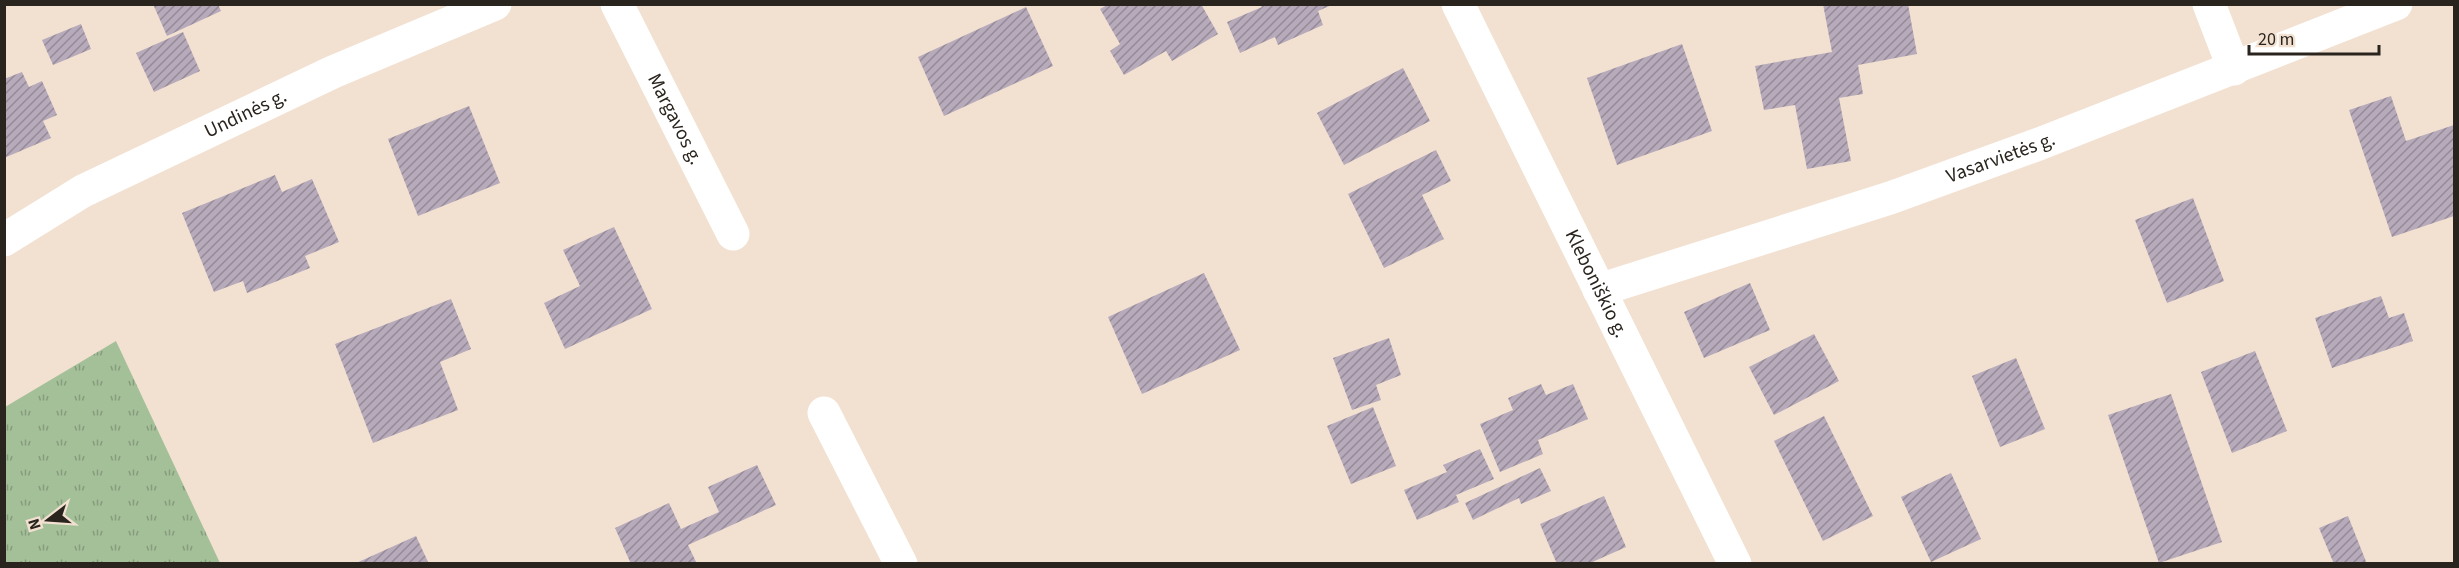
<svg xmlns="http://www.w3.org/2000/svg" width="2459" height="568" font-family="'Source Sans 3',sans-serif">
  <defs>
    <pattern id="grass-tufts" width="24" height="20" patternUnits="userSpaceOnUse" patternTransform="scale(1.5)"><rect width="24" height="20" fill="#a4c099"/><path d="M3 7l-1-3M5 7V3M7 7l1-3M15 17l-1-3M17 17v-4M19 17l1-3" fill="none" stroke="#869c7c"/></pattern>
    <pattern id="building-hatch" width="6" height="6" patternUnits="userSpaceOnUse" patternTransform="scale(1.5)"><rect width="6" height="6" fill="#b7aabb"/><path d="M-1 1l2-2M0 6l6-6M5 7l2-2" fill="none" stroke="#958a97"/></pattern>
  </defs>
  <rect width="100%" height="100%" fill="#f2e1d1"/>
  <path fill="url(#grass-tufts)" d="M 116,341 L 220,563 L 5,563 L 5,407 Z"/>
  <g fill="url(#building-hatch)">
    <path d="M 153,4 L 218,4 L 221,11 L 167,36 Z"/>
    <path d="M 1109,4 L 1201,4 L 1218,34 L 1172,61 L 1166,51 L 1124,75 L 1110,51 L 1120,44 L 1100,9 Z"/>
    <path d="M 1260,4 L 1334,4 L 1318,11 L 1323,25 L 1278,45 L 1275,37 L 1240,53 L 1227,22 L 1262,7 Z"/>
    <path d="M 1823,4 L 1908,4 L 1917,54 L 1858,65 L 1863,94 L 1839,98 L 1851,161 L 1807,169 L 1795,105 L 1764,110 L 1755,66 L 1832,52 Z"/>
    <path d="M 1026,7 L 1053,66 L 944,116 L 918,57 Z"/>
    <path d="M 81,24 L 91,49 L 53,65 L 42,40 Z"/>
    <path d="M 183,32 L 200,71 L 154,92 L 136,53 Z"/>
    <path d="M 1682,44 L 1712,131 L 1617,165 L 1587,78 Z"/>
    <path d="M 1403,68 L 1430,121 L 1344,165 L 1317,113 Z"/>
    <path d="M 22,72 L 29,87 L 42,81 L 57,115 L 43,121 L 51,138 L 4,158 L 4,79 Z"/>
    <path d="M 2391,96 L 2406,141 L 2454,125 L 2454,216 L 2392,237 L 2349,110 Z"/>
    <path d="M 469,106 L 500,183 L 418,216 L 388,139 Z"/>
    <path d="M 1436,150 L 1451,181 L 1422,195 L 1444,239 L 1384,268 L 1348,194 Z"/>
    <path d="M 275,175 L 282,192 L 312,179 L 339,242 L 305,256 L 310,268 L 247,293 L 243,281 L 214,292 L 182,213 Z"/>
    <path d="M 2193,198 L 2224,281 L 2167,303 L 2135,220 Z"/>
    <path d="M 614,227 L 652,309 L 565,349 L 544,303 L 580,286 L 563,250 Z"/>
    <path d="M 1204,273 L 1240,350 L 1142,394 L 1108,317 Z"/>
    <path d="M 1750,283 L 1770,330 L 1704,358 L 1684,312 Z"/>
    <path d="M 2381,296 L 2389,318 L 2404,313 L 2413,341 L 2332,368 L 2315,318 Z"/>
    <path d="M 451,299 L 471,349 L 440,362 L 458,410 L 373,443 L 335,344 Z"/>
    <path d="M 1814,334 L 1839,381 L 1774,415 L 1749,367 Z"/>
    <path d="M 1389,338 L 1401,375 L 1376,385 L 1381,400 L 1352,410 L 1333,358 Z"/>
    <path d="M 2255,351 L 2287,431 L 2232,453 L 2201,372 Z"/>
    <path d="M 2016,358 L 2045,429 L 2000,447 L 1972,376 Z"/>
    <path d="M 1541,384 L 1546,395 L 1573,384 L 1588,419 L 1538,440 L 1543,454 L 1500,472 L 1480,424 L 1513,410 L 1508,398 Z"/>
    <path d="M 2171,394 L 2222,542 L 2159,563 L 2108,415 Z"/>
    <path d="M 1373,407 L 1396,466 L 1351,484 L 1327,426 Z"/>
    <path d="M 1824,416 L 1873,516 L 1823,541 L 1774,441 Z"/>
    <path d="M 1480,449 L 1494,479 L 1456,495 L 1459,502 L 1417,520 L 1404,490 L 1447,472 L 1443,465 Z"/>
    <path d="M 757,465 L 776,505 L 688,545 L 697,564 L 631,564 L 615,528 L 669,503 L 681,529 L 719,512 L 708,487 Z"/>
    <path d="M 1540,468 L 1551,491 L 1521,504 L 1519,498 L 1473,520 L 1465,503 Z"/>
    <path d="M 1951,473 L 1981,539 L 1931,562 L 1901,497 Z"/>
    <path d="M 1604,496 L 1626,547 L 1588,564 L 1557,564 L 1540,524 Z"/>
    <path d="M 2348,516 L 2367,564 L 2334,564 L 2319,528 Z"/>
    <path d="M 416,536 L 429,564 L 354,564 Z"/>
  </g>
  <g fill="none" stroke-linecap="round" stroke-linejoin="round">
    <g stroke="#fff" stroke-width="33">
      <path id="s1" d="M 617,4 L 733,234"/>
      <path d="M 2209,4 L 2234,69"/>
      <path id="s2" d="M 4,240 L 83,191 L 333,72 L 495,4"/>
      <path id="s3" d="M 1599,290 L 1890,198 L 2039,144 L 2396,4"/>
      <path d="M 824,413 L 901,564"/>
    </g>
    <path stroke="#fff" stroke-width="33" id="s4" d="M 1458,4 L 1735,564"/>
  </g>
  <g text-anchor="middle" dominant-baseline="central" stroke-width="4.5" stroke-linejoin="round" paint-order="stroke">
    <g font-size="20" fill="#2a241e" stroke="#f2e1d1">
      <text stroke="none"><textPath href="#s2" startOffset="273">Undinės g.</textPath></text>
      <text stroke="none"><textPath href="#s1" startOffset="129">Margavos g.</textPath></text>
      <text stroke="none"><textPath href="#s3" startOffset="423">Vasarvietės g.</textPath></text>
      <text stroke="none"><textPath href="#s4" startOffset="312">Kleboniškio g.</textPath></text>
    </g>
  </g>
  <rect width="2459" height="568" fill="none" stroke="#2a241e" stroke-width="12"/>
  <g transform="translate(48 520) rotate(253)" stroke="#f2e1d1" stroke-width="4.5" paint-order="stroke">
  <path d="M0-4.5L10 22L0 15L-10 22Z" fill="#2a241e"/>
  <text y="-9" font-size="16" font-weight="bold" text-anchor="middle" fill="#2a241e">N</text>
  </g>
  <path d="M2249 45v9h130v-9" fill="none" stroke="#2a241e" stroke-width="3"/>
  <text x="2258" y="45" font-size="18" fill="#2a241e" stroke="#f2e1d1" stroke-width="4.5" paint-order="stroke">20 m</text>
</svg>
